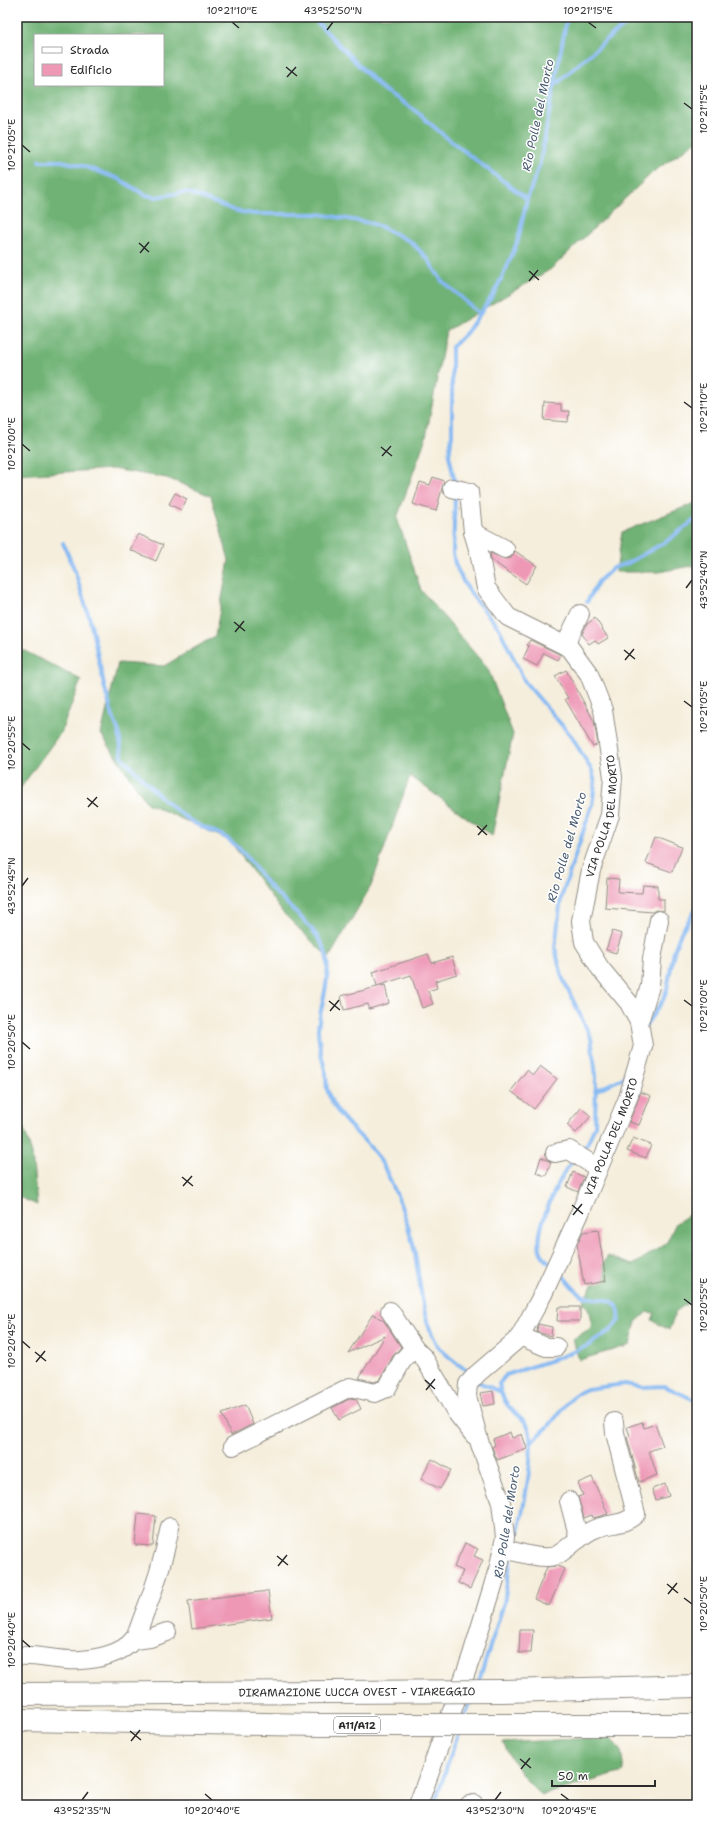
<svg xmlns="http://www.w3.org/2000/svg" width="714" height="1822" font-family="'Shantell Sans',sans-serif">
  <rect width="100%" height="100%" fill="#fff"/>
  <filter id="ink" filterUnits="userSpaceOnUse"><feTurbulence type="fractalNoise" baseFrequency=".025" numOctaves="2"/><feDisplacementMap in="SourceGraphic" scale="8" xChannelSelector="R" yChannelSelector="G"/><feConvolveMatrix kernelMatrix="1 2 1 2 8 2 1 2 1" color-interpolation-filters="sRGB"/></filter>
  <filter id="wash" filterUnits="userSpaceOnUse"><feTurbulence type="fractalNoise" baseFrequency=".012" numOctaves="4" result="noise"/><feDisplacementMap in="SourceGraphic" scale="16" xChannelSelector="R" yChannelSelector="G"/><feGaussianBlur stdDeviation="0.9" result="paint"/><feColorMatrix in="noise" values="0 0 0 0 0 0 0 0 0 0 0 0 0 0 0 0 0 1.4 0 .05"/><feComposite in="paint" operator="in"/></filter>
  <g filter="url(#wash)">
    <rect width="100%" height="100%" fill="#f5eedc"/>
    <g fill="#70b275" stroke="#4e6e50" fill-rule="evenodd">
      <path d="M 17,17 L 697,17 L 697,141 L 653,172 L 551,269 L 446,331 L 426,437 L 397,518 L 421,590 L 488,669 L 513,734 L 492,836 L 410,776 L 371,886 L 329,958 L 283,913 L 230,841 L 147,803 L 101,734 L 118,663 L 164,666 L 215,636 L 229,560 L 211,496 L 167,478 L 112,469 L 17,475 ZM 35,35 L 163,35 L 163,85 L 35,85 Z"/>
      <path d="M 697,502 L 697,565 L 659,572 L 616,572 L 622,532 Z"/>
      <path d="M 17,647 L 81,680 L 61,732 L 19,790 L 17,803 Z"/>
      <path d="M 17,1107 L 32,1154 L 37,1205 L 17,1196 Z"/>
      <path d="M 697,1210 L 697,1293 L 692,1300 L 676,1311 L 669,1330 L 652,1320 L 655,1313 L 647,1312 L 636,1322 L 630,1345 L 579,1360 L 573,1339 L 591,1328 C 592,1316 591,1311 583,1302 L 608,1256 L 633,1265 L 666,1244 L 676,1223 Z"/>
      <path d="M 609,1737 L 621,1750 L 624,1772 L 542,1795 C 523,1780 514,1763 503,1743 Z"/>
    </g>
    <g fill="none" stroke-linecap="round" stroke-linejoin="round">
      <g stroke="#86b9f3" stroke-width="4">
        <path d="M 312,17 L 382,89 L 413,109 L 447,138 L 527,199"/>
        <path d="M 554,86 L 612,35 L 636,17"/>
        <path d="M 39,161 L 62,161 L 83,166 L 119,179 L 145,195 L 156,197 L 186,192 L 236,211 L 254,214 L 319,214 L 370,223 L 384,228 L 411,242 L 427,258 L 442,281 L 480,314"/>
        <path d="M 455,483 L 449,455 L 452,434 L 452,347 L 467,332 L 493,295 L 507,267 L 518,240 L 527,199 L 540,163 L 567,17"/>
        <path d="M 455,494 L 453,553 L 455,564 L 464,583 L 474,598 L 499,628 L 525,682 L 572,737 L 592,771 L 595,783 L 592,805 L 561,898 L 555,948 L 562,977 L 591,1038 L 596,1076 L 595,1126 L 587,1144 L 580,1152"/>
        <path d="M 63,543 L 75,571 L 90,620 L 105,689 L 113,717 L 119,732 L 122,757 C 143,779 165,804 191,821 C 203,829 218,831 229,840 C 246,852 257,872 271,888 C 287,906 320,930 326,954 C 332,978 320,1005 318,1029 C 318,1045 322,1058 326,1074 C 327,1079 326,1084 327,1089 C 336,1123 369,1137 384,1167 C 397,1193 412,1232 416,1260 C 421,1288 422,1319 437,1344 C 445,1357 459,1363 470,1374"/>
        <path d="M 587,602 L 598,582 L 613,568 L 628,563 L 667,541 L 697,518"/>
        <path d="M 645,1026 L 663,1000 L 667,989 L 674,951 L 681,932 L 697,907"/>
        <path d="M 595,1091 L 623,1078 L 628,1071"/>
        <path d="M 551,1264 C 546,1260 542,1256 540,1250 C 535,1227 559,1177 574,1159"/>
        <path d="M 476,1381 L 501,1392"/>
        <path d="M 530,1443 L 548,1427 L 568,1402 L 576,1394 L 587,1389 L 625,1384 L 642,1387 L 664,1386 L 697,1401"/>
        <path d="M 514,1547 C 521,1522 537,1449 528,1426 C 525,1420 518,1416 513,1411 C 505,1404 501,1394 499,1384 L 506,1375 L 558,1358 L 587,1346 L 610,1331 L 619,1320 C 622,1293 598,1302 584,1296 C 574,1292 566,1278 559,1271"/>
        <path d="M 478,1684 L 504,1603 L 511,1556"/>
        <path d="M 464,1718 L 472,1698"/>
        <path d="M 434,1805 L 459,1731"/>
      </g>
    </g>
    <g id="blocks">
      <g fill="#ee98b6">
        <path d="M 545,403 L 561,404 L 561,411 L 569,411 L 568,422 L 544,420 Z"/>
        <path d="M 433,477 L 444,481 L 436,511 L 413,504 L 420,482 L 430,485 Z"/>
        <path d="M 175,493 L 187,499 L 181,510 L 169,504 Z"/>
        <path d="M 138,534 L 163,545 L 156,561 L 130,550 Z"/>
        <path d="M 515,551 L 537,566 L 526,584 L 491,560 L 490,553 L 506,559 L 511,558 Z"/>
        <path d="M 595,618 L 608,638 L 598,644 L 595,640 L 589,644 L 582,634 L 587,624 Z"/>
        <path d="M 530,640 L 561,655 L 558,660 L 544,653 L 537,666 L 523,659 L 529,646 L 527,645 Z"/>
        <path d="M 566,670 L 594,721 L 598,744 L 593,747 L 565,699 L 568,698 L 555,676 Z"/>
        <path d="M 656,837 L 682,847 L 672,872 L 646,863 Z"/>
        <path d="M 607,878 L 619,879 L 618,892 L 642,893 L 643,885 L 658,886 L 658,899 L 664,899 L 664,911 L 656,910 L 652,912 L 605,908 Z"/>
        <path d="M 612,931 L 622,934 L 616,953 L 606,950 Z"/>
        <path d="M 428,954 L 432,963 L 452,957 L 457,974 L 435,981 L 437,988 L 428,991 L 433,1004 L 422,1008 L 411,975 L 377,986 L 373,972 Z"/>
        <path d="M 385,985 L 389,1003 L 369,1009 L 368,1004 L 344,1010 L 341,996 Z"/>
        <path d="M 540,1066 L 557,1079 L 534,1109 L 511,1091 L 527,1070 L 533,1075 Z"/>
        <path d="M 641,1092 L 651,1096 L 639,1125 L 629,1122 Z"/>
        <path d="M 581,1108 L 591,1116 L 576,1133 L 567,1125 Z"/>
        <path d="M 633,1138 L 651,1145 L 646,1158 L 627,1151 Z"/>
        <path d="M 541,1157 L 551,1162 L 546,1176 L 536,1173 Z"/>
        <path d="M 573,1172 L 584,1177 L 578,1192 L 567,1187 Z"/>
        <path d="M 598,1230 L 606,1281 L 584,1285 L 577,1244 L 583,1232 Z"/>
        <path d="M 558,1307 L 580,1307 L 580,1321 L 557,1321 Z"/>
        <path d="M 373,1314 L 384,1321 L 401,1347 L 393,1356 L 380,1380 L 374,1382 L 359,1378 L 385,1336 L 348,1353 Z"/>
        <path d="M 538,1324 L 552,1327 L 551,1336 L 537,1332 Z"/>
        <path d="M 493,1391 L 495,1404 L 483,1406 L 480,1393 Z"/>
        <path d="M 351,1398 L 356,1399 L 361,1409 L 339,1420 L 332,1408 Z"/>
        <path d="M 245,1405 L 253,1424 L 231,1435 L 222,1414 Z"/>
        <path d="M 642,1422 L 644,1428 L 655,1424 L 663,1446 L 649,1451 L 657,1475 L 639,1482 L 627,1437 L 630,1436 L 627,1427 Z"/>
        <path d="M 510,1432 L 512,1438 L 522,1434 L 527,1449 L 497,1460 L 492,1447 L 495,1445 L 493,1439 Z"/>
        <path d="M 432,1459 L 451,1470 L 440,1489 L 421,1479 Z"/>
        <path d="M 592,1477 L 608,1514 L 593,1518 L 592,1515 L 584,1518 L 578,1497 L 583,1495 L 578,1483 Z"/>
        <path d="M 665,1484 L 669,1496 L 656,1500 L 652,1489 Z"/>
        <path d="M 138,1514 L 156,1516 L 153,1546 L 135,1545 Z"/>
        <path d="M 465,1543 L 478,1549 L 474,1556 L 483,1560 L 470,1589 L 458,1583 L 463,1571 L 454,1567 Z"/>
        <path d="M 557,1566 L 565,1569 L 549,1606 L 534,1599 L 547,1567 Z"/>
        <path d="M 268,1591 L 272,1618 L 192,1629 L 188,1601 Z"/>
        <path d="M 520,1630 L 533,1630 L 531,1653 L 519,1653 Z"/>
      </g>
    </g>
  </g>
  <g filter="url(#ink)">
    <use href="#blocks" fill-opacity="0" stroke="#908c84" stroke-width="1"/>
    <g fill="none" stroke-linecap="round" stroke-linejoin="round">
      <defs>
        <g id="minor">
          <path d="M 473,532 L 505,549"/>
          <path d="M 565,645 L 580,614"/>
          <path d="M 639,1022 L 650,986 L 652,959 L 659,920"/>
          <path d="M 555,1153 L 569,1150 L 598,1168"/>
          <path d="M 390,1311 L 414,1348 L 424,1358 L 456,1412 L 474,1435"/>
          <path d="M 520,1336 L 546,1347 L 556,1347"/>
          <path d="M 233,1446 L 350,1387 L 375,1393 L 387,1388 L 402,1361 L 414,1348"/>
          <path d="M 569,1501 L 579,1539"/>
          <path d="M 503,1548 C 515,1552 548,1562 559,1554 C 572,1546 582,1533 597,1528 C 611,1523 625,1525 636,1514 L 615,1433 L 614,1422"/>
          <path d="M 134,1640 L 150,1638 L 167,1632"/>
          <path d="M 17,1656 C 38,1654 60,1662 81,1660 C 97,1659 122,1654 133,1640 C 138,1634 140,1624 143,1617 C 155,1588 164,1558 170,1527"/>
          <path id="s1" d="M 418,1805 L 471,1658 L 499,1566 L 505,1537 L 501,1502 L 480,1444 L 467,1396 L 468,1384 L 477,1374 L 519,1338 L 543,1294 L 580,1213 L 628,1098 L 643,1046 L 639,1022 L 629,1003 L 600,968 L 584,942 L 581,921 L 591,870 L 610,815 L 613,777 L 603,710 L 589,674 L 570,648 L 508,617 L 486,588 L 479,552 L 473,532 L 469,492 L 452,488"/>
          <path d="M 469,1805 L 474,1804"/>
        </g>
        <path id="highway" d="M 624,1688 L 697,1686"/>
      </defs>
      <use href="#minor" stroke="#908c84" stroke-width="20"/>
      <use href="#highway" stroke="#908c84" stroke-width="24"/>
      <use href="#minor" stroke="#fff" stroke-width="18"/>
      <use href="#highway" stroke="#fff" stroke-width="22"/>
      <defs>
        <g id="highway-bridge">
          <path id="s2" d="M 17,1694 L 501,1691 L 624,1688"/>
          <path d="M 17,1720 L 319,1725 L 697,1725"/>
        </g>
      </defs>
      <use href="#highway-bridge" stroke="#908c84" stroke-width="24" stroke-linecap="butt"/>
      <use href="#highway-bridge" stroke="#fff" stroke-width="22"/>
    </g>
  </g>
  <path fill="none" stroke="#2b2b2b" stroke-width="1.5" d="M 232,22 L 239,28M 588,22 L 596,28M 327,30 L 333,22M 286,67 L 297,76M 287,77 L 296,67M 684,103 L 692,109M 22,145 L 30,152M 139,243 L 149,252M 140,253 L 149,242M 529,271 L 539,280M 529,281 L 538,270M 684,402 L 692,408M 22,444 L 30,451M 381,447 L 392,456M 382,456 L 391,446M 686,588 L 692,580M 234,622 L 245,631M 235,632 L 244,621M 624,650 L 635,659M 625,660 L 634,649M 684,701 L 692,707M 22,743 L 30,750M 87,798 L 98,807M 88,807 L 97,797M 477,826 L 487,835M 478,835 L 487,825M 22,886 L 28,878M 684,1000 L 692,1006M 329,1001 L 340,1010M 330,1011 L 339,1000M 22,1042 L 30,1049M 182,1177 L 193,1186M 183,1186 L 192,1176M 572,1205 L 583,1214M 573,1215 L 582,1204M 684,1299 L 692,1305M 22,1341 L 30,1348M 35,1352 L 46,1361M 36,1362 L 45,1351M 425,1380 L 435,1389M 426,1390 L 435,1379M 277,1556 L 288,1565M 278,1566 L 287,1555M 667,1584 L 678,1593M 668,1594 L 677,1583M 684,1598 L 692,1604M 22,1640 L 30,1647M 130,1731 L 141,1740M 131,1741 L 140,1730M 520,1759 L 531,1768M 521,1769 L 530,1758M 205,1794 L 212,1800M 561,1794 L 569,1800M 82,1800 L 88,1792M 495,1800 L 501,1792"/>
  <g text-anchor="middle" dominant-baseline="central" stroke-width="3" stroke-linejoin="round" paint-order="stroke">
    <rect fill="#fff" stroke="#6b6b6b" stroke-width="1" x="334" y="1717" width="46" height="16" rx="3"/>
    <g font-size="10" font-weight="bold" fill="#2b2b2b">
      <text x="357" y="1725">A11/A12</text>
    </g>
    <g font-size="11" fill="#2b2b2b" stroke="#fff">
      <text stroke="none"><textPath href="#s1" startOffset="1078">VIA POLLA DEL MORTO</textPath></text>
      <text stroke="none"><textPath href="#s1" startOffset="731">VIA POLLA DEL MORTO</textPath></text>
      <text stroke="none"><textPath href="#s2" startOffset="340">DIRAMAZIONE LUCCA OVEST - VIAREGGIO</textPath></text>
    </g>
    <g font-size="12" font-style="italic" fill="#4b5d71" stroke="#fff">
      <text transform="translate(538 115) rotate(-78)">Rio Polle del Morto</text>
      <text transform="translate(567 847) rotate(-74)">Rio Polle del Morto</text>
      <text transform="translate(507 1522) rotate(-81)">Rio Polle del Morto</text>
    </g>
  </g>
  <rect width="714" height="1822" fill="none" stroke="#fff" stroke-width="44"/>
  <rect x="34" y="34" width="130" height="52" fill="#ffffff" stroke="#aaaaaa"/>
  <rect x="42" y="47" width="20" height="6" fill="#ffffff" stroke="#aaaaaa"/>
  <text x="70" y="54" font-size="12" fill="#2b2b2b">Strada</text>
  <rect x="42" y="64" width="20" height="12" fill="#ee98b6" stroke="#aaaaaa"/>
  <text x="70" y="74" font-size="12" fill="#2b2b2b">Edificio</text>
  <path d="M552 1780v6h103v-6" fill="none" stroke="#2b2b2b" stroke-width="2"/>
  <text x="558" y="1780" font-size="12" fill="#2b2b2b" stroke="#ffffff" stroke-width="3" paint-order="stroke">50 m</text>
  <rect x="22" y="22" width="670" height="1778" fill="none" stroke="#2b2b2b" stroke-width="1.5"/>
  <g font-size="10" text-anchor="middle" fill="#2b2b2b">
    <text x="232" y="14">10°21'10"E</text>
    <text x="333" y="14">43°52'50"N</text>
    <text x="588" y="14">10°21'15"E</text>
    <text transform="translate(703 109) rotate(-90)" y="4">10°21'15"E</text>
    <text transform="translate(11 145) rotate(-90)" y="4">10°21'05"E</text>
    <text transform="translate(703 408) rotate(-90)" y="4">10°21'10"E</text>
    <text transform="translate(11 444) rotate(-90)" y="4">10°21'00"E</text>
    <text transform="translate(703 580) rotate(-90)" y="4">43°52'40"N</text>
    <text transform="translate(703 707) rotate(-90)" y="4">10°21'05"E</text>
    <text transform="translate(11 743) rotate(-90)" y="4">10°20'55"E</text>
    <text transform="translate(11 886) rotate(-90)" y="4">43°52'45"N</text>
    <text transform="translate(703 1006) rotate(-90)" y="4">10°21'00"E</text>
    <text transform="translate(11 1042) rotate(-90)" y="4">10°20'50"E</text>
    <text transform="translate(703 1305) rotate(-90)" y="4">10°20'55"E</text>
    <text transform="translate(11 1341) rotate(-90)" y="4">10°20'45"E</text>
    <text transform="translate(703 1604) rotate(-90)" y="4">10°20'50"E</text>
    <text transform="translate(11 1640) rotate(-90)" y="4">10°20'40"E</text>
    <text x="82" y="1814">43°52'35"N</text>
    <text x="212" y="1814">10°20'40"E</text>
    <text x="495" y="1814">43°52'30"N</text>
    <text x="569" y="1814">10°20'45"E</text>
  </g>
</svg>
